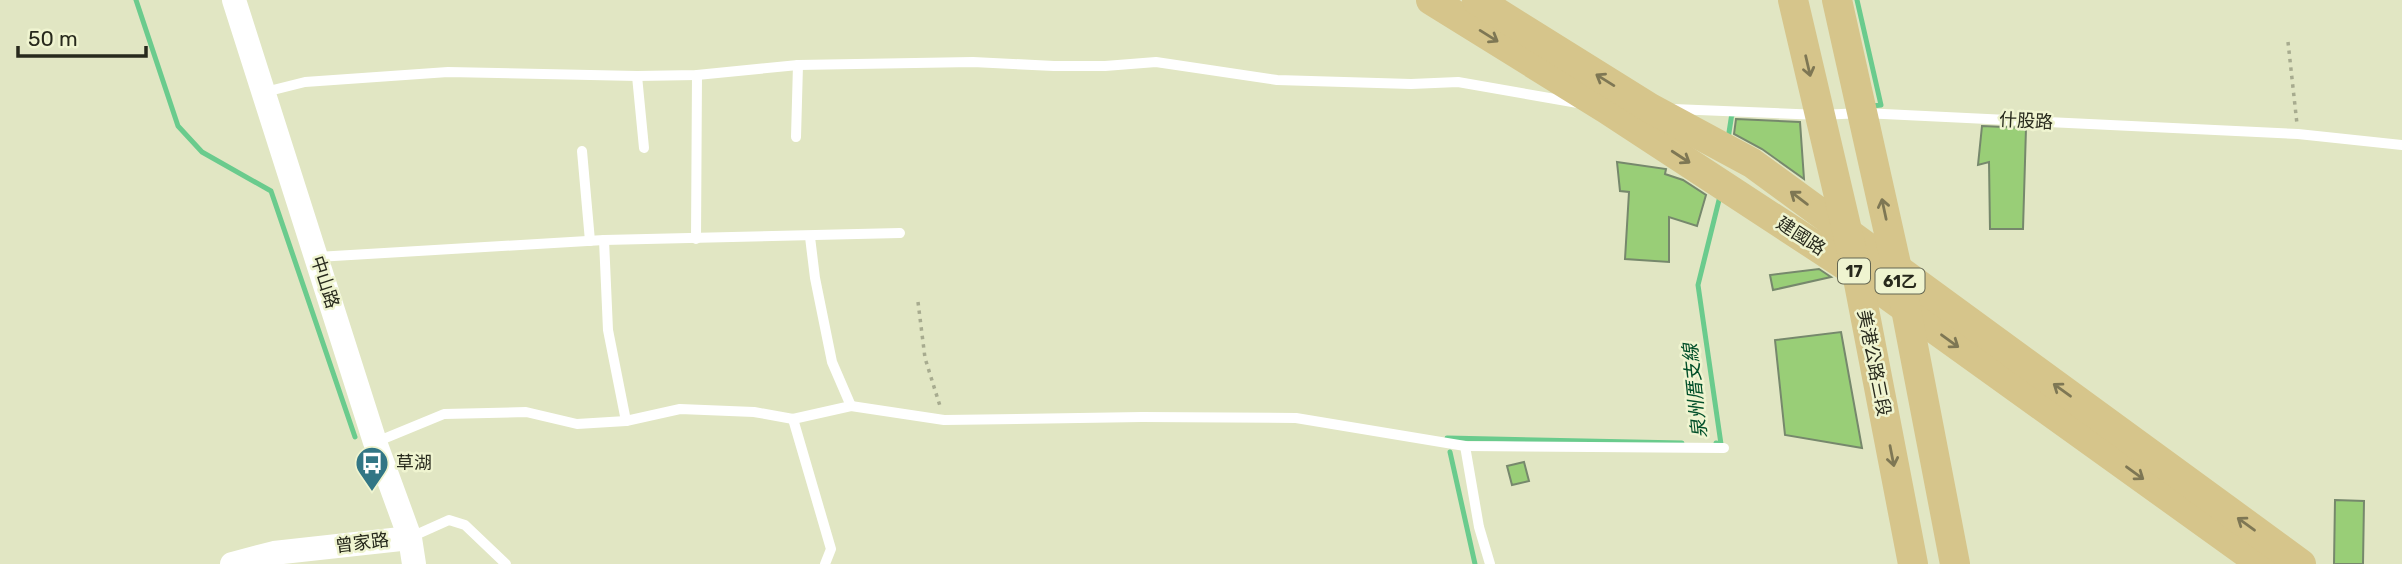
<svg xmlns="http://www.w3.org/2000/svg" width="2402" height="564" font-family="Rubik,'Noto Sans TC',sans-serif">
  <rect width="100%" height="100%" fill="#e1e6c3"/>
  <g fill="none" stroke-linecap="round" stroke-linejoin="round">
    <g stroke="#6acb8d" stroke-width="5">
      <path d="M 136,0 L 178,126 L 202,152 L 271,191 L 355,437"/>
      <path d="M 1857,0 L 1881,105 L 1872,106"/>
      <path d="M 1728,139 L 1732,113 L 1734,114"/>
      <path d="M 1447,438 L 1682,443"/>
      <path d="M 1716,443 L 1721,444 L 1698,285 L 1720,196"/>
      <path d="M 1450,452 L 1475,564"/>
    </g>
  </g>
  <g fill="#99ce77" stroke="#76886c" stroke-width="2">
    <path d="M 1736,119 L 1800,122 L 1804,179 L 1762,149 L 1734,134 Z"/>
    <path d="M 1982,126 L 2026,128 L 2023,229 L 1990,229 L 1989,162 L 1978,165 Z"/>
    <path d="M 1617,162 L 1666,169 L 1665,174 L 1683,180 L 1706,195 L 1697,226 L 1669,217 L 1669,262 L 1625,259 L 1629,192 L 1620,191 Z"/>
    <path d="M 1819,269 L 1831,277 L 1773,290 L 1770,275 Z"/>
    <path d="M 1841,332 L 1862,448 L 1785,435 L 1775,340 Z"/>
    <path d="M 1524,462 L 1529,481 L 1512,485 L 1507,466 Z"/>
    <path d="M 2335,500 L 2364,501 L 2363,564 L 2334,564 Z"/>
  </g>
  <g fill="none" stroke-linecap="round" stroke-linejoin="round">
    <g stroke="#a7ab8f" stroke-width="3.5" stroke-dasharray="3.5 5" stroke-linecap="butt">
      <path d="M 2288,42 L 2297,124"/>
      <path d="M 918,302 L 925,358 L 940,406"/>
    </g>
    <g stroke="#fff" stroke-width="10">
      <path d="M 637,76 L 644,148"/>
      <path d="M 265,92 L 305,82 L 448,72 L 637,76 L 697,75 L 798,65 L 973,62 L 1054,66 L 1105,66 L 1156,62 L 1277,80 L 1411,84 L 1458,82 L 1578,103"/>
      <path d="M 1673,109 L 1820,115 L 1863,113 L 2298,134 L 2402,145"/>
      <path d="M 796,137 L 798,65"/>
      <path d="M 582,151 L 590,241"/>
      <path d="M 810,237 L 815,278 L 832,362 L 851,406"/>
      <path d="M 696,239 L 697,75"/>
      <path d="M 604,240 L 608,330 L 626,421"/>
      <path d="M 317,257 L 604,240 L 900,233"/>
      <path d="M 793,419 L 831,549 L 825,564"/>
      <path d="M 376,442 L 444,414 L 526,412 L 577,424 L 626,421 L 680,409 L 754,412 L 793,419 L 851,406 L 944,420 L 1142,417 L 1296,418 L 1465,446 L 1724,448"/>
      <path d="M 1465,446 L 1479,527 L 1490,564"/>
      <path d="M 411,537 L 449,520 L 465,525 L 506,564"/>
    </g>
    <g stroke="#fff" stroke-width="24">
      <path d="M 234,0 L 375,442 L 410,538 L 414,564"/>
      <path d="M 232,564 L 274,553 L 410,538"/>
    </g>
    <g stroke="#d6c58b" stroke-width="30">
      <path d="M 1431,0 L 1605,108 L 1857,273 L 2262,564"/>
      <path d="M 1477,0 L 1650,108 L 1752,163 L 2301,564"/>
      <path d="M 1793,0 L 1857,273 L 1913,564"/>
      <path d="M 1837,0 L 1906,309 L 1955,564"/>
    </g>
  </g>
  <defs><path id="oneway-shaft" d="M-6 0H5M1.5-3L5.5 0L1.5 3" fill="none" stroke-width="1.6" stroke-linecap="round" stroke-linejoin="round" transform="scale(1.75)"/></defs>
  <g stroke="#7e7754">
    <use href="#oneway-shaft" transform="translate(1489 36) rotate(32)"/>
    <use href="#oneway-shaft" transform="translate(1808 66) rotate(77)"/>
    <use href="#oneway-shaft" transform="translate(1605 80) rotate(-148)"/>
    <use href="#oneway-shaft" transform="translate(1681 157) rotate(33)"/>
    <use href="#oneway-shaft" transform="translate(1799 198) rotate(-143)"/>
    <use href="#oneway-shaft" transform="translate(1884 209) rotate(-102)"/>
    <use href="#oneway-shaft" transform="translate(1950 341) rotate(36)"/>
    <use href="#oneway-shaft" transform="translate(2062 390) rotate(-144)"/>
    <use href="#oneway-shaft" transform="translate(1892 456) rotate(79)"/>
    <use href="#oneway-shaft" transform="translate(2135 473) rotate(36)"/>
    <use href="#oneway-shaft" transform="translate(2246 524) rotate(-144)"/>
  </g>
  <defs>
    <symbol id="bus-pin" viewBox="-11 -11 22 30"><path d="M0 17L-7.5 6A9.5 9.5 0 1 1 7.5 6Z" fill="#327685" stroke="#eff4d0"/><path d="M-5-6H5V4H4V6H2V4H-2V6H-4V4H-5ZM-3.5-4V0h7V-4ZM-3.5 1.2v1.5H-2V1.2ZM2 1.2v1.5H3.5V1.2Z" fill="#fff"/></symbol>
  </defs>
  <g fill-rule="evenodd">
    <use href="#bus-pin" x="353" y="444" width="38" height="52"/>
  </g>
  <g text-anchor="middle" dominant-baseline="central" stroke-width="5" stroke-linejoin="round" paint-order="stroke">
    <g fill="#eff4d0" stroke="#636652" stroke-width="2">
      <rect x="1838" y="258.5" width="32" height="25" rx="5"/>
      <rect x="1875.5" y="268.5" width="49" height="25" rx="5"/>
    </g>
    <g font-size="16" font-weight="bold" fill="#27291c">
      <text x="1854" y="271">17</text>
      <text x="1900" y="281">61乙</text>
    </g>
    <g font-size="18" fill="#27291c" stroke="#eff4d0">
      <text transform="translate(2026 121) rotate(3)">什股路</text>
      <text transform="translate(1801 236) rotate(33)">建國路</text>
      <text transform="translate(325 282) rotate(72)">中山路</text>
      <text transform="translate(1874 363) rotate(79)">美港公路三段</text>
      <text transform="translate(362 543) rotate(-7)">曾家路</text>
    </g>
    <g font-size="18" fill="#27291c" stroke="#eff4d0" text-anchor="start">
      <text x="396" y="463">草湖</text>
    </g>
    <g font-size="19" font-style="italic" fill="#004f29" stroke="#eff4d0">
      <text transform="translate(1695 391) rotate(-96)">泉州厝支線</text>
    </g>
  </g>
  <path d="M18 46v10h128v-10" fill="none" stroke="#27291c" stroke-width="3.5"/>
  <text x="28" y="46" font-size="21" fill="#27291c" stroke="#eff4d0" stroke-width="5" paint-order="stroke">50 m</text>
</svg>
